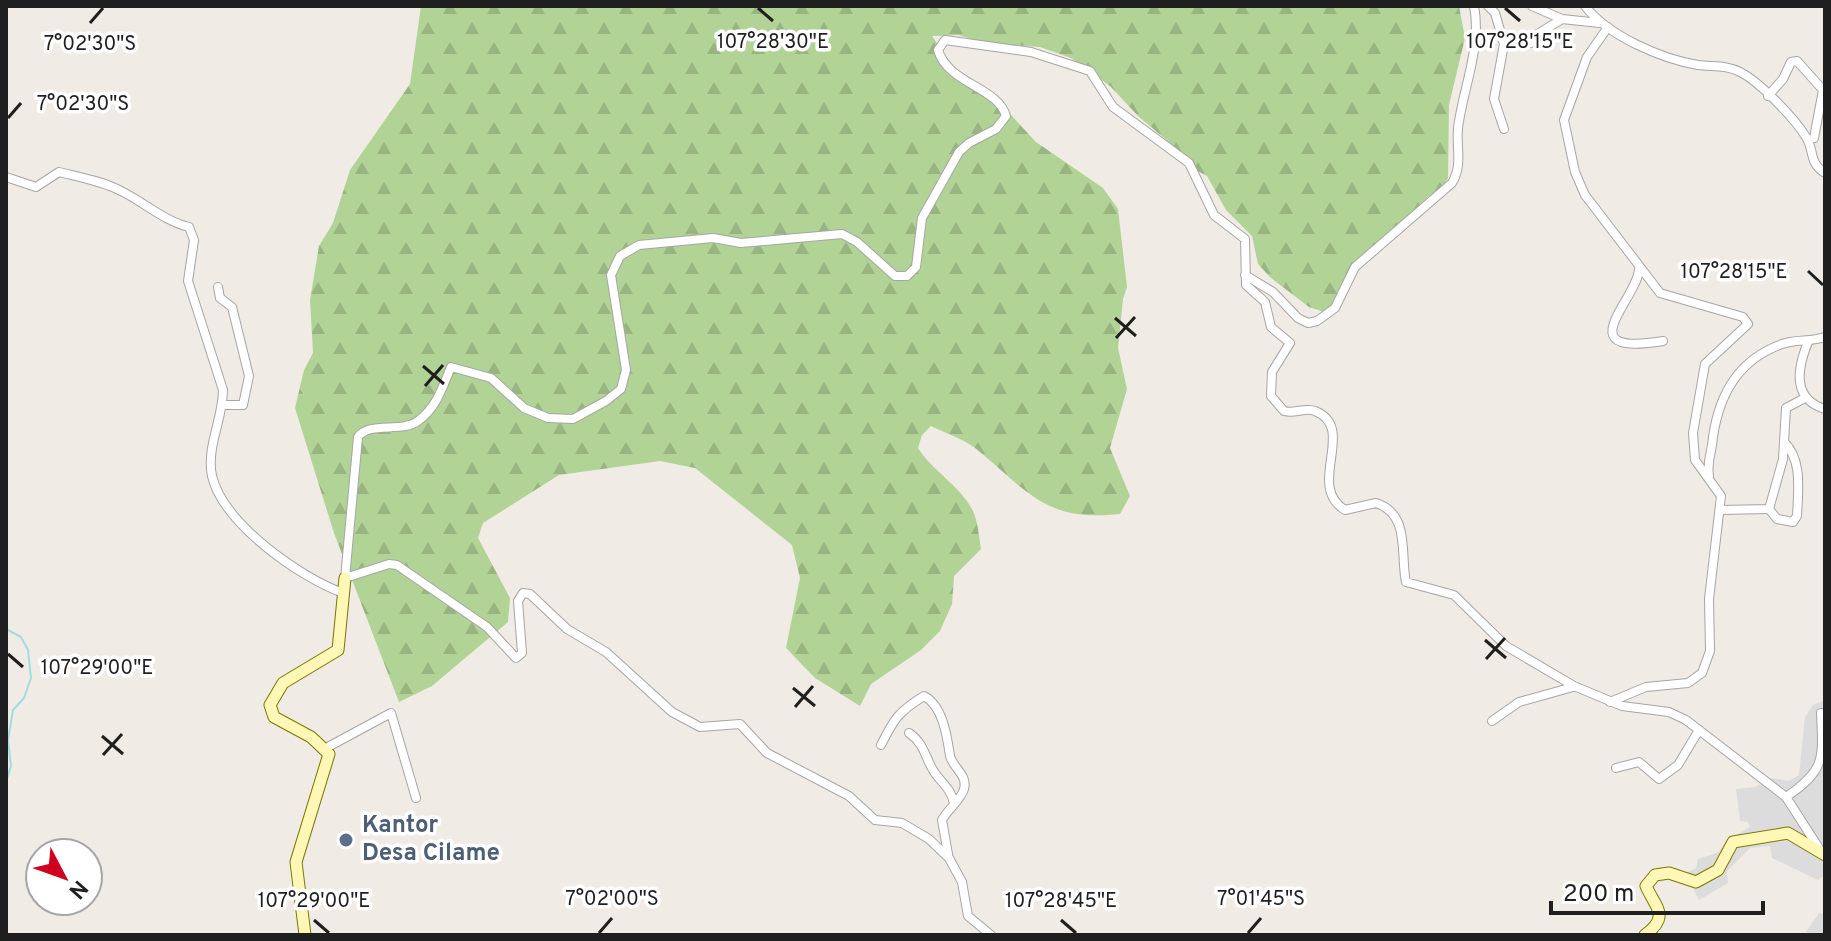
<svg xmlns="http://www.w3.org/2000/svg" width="1831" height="941" font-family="Overpass,sans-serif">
  <defs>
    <pattern id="forest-firs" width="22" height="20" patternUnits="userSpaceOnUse" patternTransform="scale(2)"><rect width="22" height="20" fill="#b1d396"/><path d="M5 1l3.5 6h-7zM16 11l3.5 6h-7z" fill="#98b581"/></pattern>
  </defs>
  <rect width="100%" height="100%" fill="#f0ebe4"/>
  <g fill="#dddcdc">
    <path d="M 1825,700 L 1825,874 L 1818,880 L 1772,858 L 1770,846 L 1750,848 L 1727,871 L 1728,883 L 1699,900 L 1686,873 L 1696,868 L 1698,859 L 1719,852 L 1726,841 L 1750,827 L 1748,822 L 1740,821 L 1736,789 L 1755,787 L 1772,778 L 1789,781 L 1799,775 L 1805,717 L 1813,705 Z"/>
    <path d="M 1819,913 L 1825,914 L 1825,935 L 1811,935 L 1806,932 Z"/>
  </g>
  <path fill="url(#forest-firs)" d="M 421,6 L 1459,6 L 1465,38 L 1449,105 L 1448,178 L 1441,190 L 1429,196 L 1362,258 L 1335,304 L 1324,312 L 1309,307 L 1271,278 L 1258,264 L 1252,236 L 1226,210 L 1207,176 L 1194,169 L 1189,159 L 1138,116 L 1110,86 L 1071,58 L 1040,47 L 986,43 L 958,35 L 932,36 L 963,80 L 998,101 L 1036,142 L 1103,188 L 1118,209 L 1127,287 L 1123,299 L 1118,348 L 1127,389 L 1110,448 L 1130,496 L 1120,514 C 1048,522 1030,494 980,452 C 967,440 947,434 931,426 L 922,435 L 918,448 C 933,472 960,485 973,511 C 978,522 979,537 981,549 L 954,576 L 952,604 L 940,631 L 921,650 L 871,684 L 860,706 L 815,678 L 786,648 L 800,578 L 792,545 L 695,468 L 660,461 L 559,475 L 483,523 L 478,538 L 510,598 L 508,622 L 432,686 L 399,702 L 334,533 L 295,408 L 304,370 L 313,353 L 310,300 L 319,246 L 333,223 L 350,170 L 410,84 Z"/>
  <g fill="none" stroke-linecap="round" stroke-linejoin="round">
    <path stroke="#a2dce1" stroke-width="2" d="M 6,629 L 21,637 L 28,650 L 31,678 L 24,698 L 13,710 L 8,740 L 11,766 L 6,782"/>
    <defs>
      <g id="street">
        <path d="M 1488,6 L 1495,13 L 1504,44 L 1494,99 L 1504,129"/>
        <path d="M 1532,6 L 1562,19 L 1600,23"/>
        <path d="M 1585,6 C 1608,36 1662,59 1698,65 C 1713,67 1727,65 1740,72 C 1759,81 1795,119 1806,137 C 1815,151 1808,162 1825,173"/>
        <path d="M 1608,27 L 1587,57 L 1564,120 L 1575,172 L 1585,195 L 1660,293 L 1743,317 L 1748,324 L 1705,364 L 1693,433 L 1695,460 L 1721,496 L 1709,599 L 1710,651 L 1702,673 L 1688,683 L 1646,687 L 1610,702"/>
        <path d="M 1531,43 L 1536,35 L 1562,19"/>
        <path d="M 1768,96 L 1783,79 L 1791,62 L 1797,61 L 1823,90 L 1814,138"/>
        <path d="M 6,177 L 36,187 L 59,172 C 79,177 102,181 121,191 C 144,202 164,221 189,227 L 194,240 L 188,281 L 223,390 C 223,419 206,447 212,476 C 223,523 299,577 343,593"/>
        <path d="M 1639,269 C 1638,299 1566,357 1663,341"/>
        <path d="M 1245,275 L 1273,292 L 1298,318 L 1308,323 L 1317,321 L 1335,308 L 1355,267 L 1452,183 C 1463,165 1456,148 1458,128 C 1463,88 1482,47 1474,6"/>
        <path d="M 218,287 L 220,298 L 232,307 L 249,376 L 243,405 L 223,405"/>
        <path d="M 1808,342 C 1797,369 1792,399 1825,409"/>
        <path d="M 1709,476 C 1707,464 1710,457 1712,445 C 1717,399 1735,361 1782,344 C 1796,339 1811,342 1825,337"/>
        <path d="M 1769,509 L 1777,519 L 1793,522 L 1797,516 C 1798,492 1803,460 1784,442"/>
        <path d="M 1720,510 L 1769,509 L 1783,459 L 1786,408 L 1805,398"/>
        <path d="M 1492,721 L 1519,702 L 1573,687"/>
        <path d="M 909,733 C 924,743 925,757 933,770 C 940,782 951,788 954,803"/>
        <path d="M 881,745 C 894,719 898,712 924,696 C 943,706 947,736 950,756 C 953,768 968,775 964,789 C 961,800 948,809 942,820 L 948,854"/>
        <path d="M 326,748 L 391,713 L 416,798"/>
        <path d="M 1616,768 L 1639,762 L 1659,779 L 1678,765 L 1699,730"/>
        <path d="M 1786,797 C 1826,770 1823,758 1821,713"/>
        <path d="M 991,935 L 968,916 L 962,882 L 949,858 L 929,839 L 902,823 L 875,820 L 849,796 L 767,753 L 740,724 L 700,727 L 672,712 L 606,652 L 567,629 L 530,594 L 523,593 L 518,601 L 522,653 L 516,658 L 487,627 L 397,565 L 389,564 L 345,578 L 358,437 C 369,421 402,433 418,421 C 437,407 442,388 451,367 L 491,378 L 524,408 L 548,418 L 573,419 L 606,401 L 621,389 L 626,370 L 611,275 L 620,256 L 639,245 L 713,238 L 741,243 L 842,234 L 857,242 L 895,276 L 907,276 L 916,267 L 922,218 L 959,152 L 969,143 L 996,129 L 1006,116 C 998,87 948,84 938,50 L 945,40 L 1031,52 L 1090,71 L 1113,107 L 1189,163 L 1214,215 L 1245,239 L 1246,285 L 1265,302 L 1271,327 L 1290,343 L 1272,372 L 1271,396 L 1284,411 C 1294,414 1306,407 1315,411 C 1358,428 1305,486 1345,510 L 1376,503 C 1411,514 1400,556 1406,582 L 1454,595 L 1506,646 L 1574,686 L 1622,706 L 1669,712 L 1686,720 L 1786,797 L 1822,853"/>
      </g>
      <g id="secondary">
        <path d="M 305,935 L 296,862 L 329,754 L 311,737 L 274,717 L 270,705 L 283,683 L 338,650 L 345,578"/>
        <path d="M 1645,935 C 1671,916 1655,907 1646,886 L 1655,875 L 1669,873 L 1696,882 L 1718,870 L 1733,842 L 1788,833 L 1825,855"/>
      </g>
    </defs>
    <use href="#street" stroke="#a6a6a6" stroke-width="10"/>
    <use href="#secondary" stroke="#7c7700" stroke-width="13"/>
    <use href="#street" stroke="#fff" stroke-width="8"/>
    <use href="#secondary" stroke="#fef7b5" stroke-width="11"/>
  </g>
  <path fill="none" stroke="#1f1f1f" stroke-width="3" d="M 758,8 L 773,21M 1505,8 L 1520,21M 90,23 L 103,8M 8,118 L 21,103M 1808,271 L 1823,285M 1115,318 L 1136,336M 1116,338 L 1135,317M 423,366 L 444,384M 425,386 L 443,365M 1485,640 L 1506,658M 8,654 L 23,667M 1486,659 L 1505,638M 793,688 L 815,706M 795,707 L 813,686M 102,736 L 123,754M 103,755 L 122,734M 314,920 L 329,933M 1061,920 L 1076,933M 599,933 L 612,918M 1248,933 L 1261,918"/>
  <circle fill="#5c6f8a" stroke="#fff" stroke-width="3" cx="346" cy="840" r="8"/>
  <g text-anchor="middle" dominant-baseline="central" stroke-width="7" stroke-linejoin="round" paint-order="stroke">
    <g font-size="24" font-weight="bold" fill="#4e5e75" stroke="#fff" text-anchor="start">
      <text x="362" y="826">Kantor<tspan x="362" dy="28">Desa Cilame</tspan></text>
    </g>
  </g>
  <g font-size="20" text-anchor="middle" fill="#1f1f1f" stroke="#fff" stroke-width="7" stroke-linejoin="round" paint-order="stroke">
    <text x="773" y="48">107°28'30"E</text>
    <text x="1520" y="48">107°28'15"E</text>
    <text x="90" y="50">7°02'30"S</text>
    <text x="83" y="110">7°02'30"S</text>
    <text x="1734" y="278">107°28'15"E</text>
    <text x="97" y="674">107°29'00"E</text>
    <text x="612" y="905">7°02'00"S</text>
    <text x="1261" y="905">7°01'45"S</text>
    <text x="314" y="907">107°29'00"E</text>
    <text x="1061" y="907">107°28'45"E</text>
  </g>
  <rect width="1831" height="941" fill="none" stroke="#1f1f1f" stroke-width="16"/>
  <g transform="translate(64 877) rotate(131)"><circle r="38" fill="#ffffff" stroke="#a5a5a5" stroke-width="2"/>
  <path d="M0-6L14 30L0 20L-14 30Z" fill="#ce001e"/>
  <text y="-12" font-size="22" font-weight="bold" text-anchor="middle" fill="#1f1f1f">N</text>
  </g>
  <path d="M1551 901v12h212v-12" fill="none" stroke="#1f1f1f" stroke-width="4"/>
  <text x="1563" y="901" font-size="24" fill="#1f1f1f" stroke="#ffffff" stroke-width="6" paint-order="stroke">200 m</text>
</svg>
